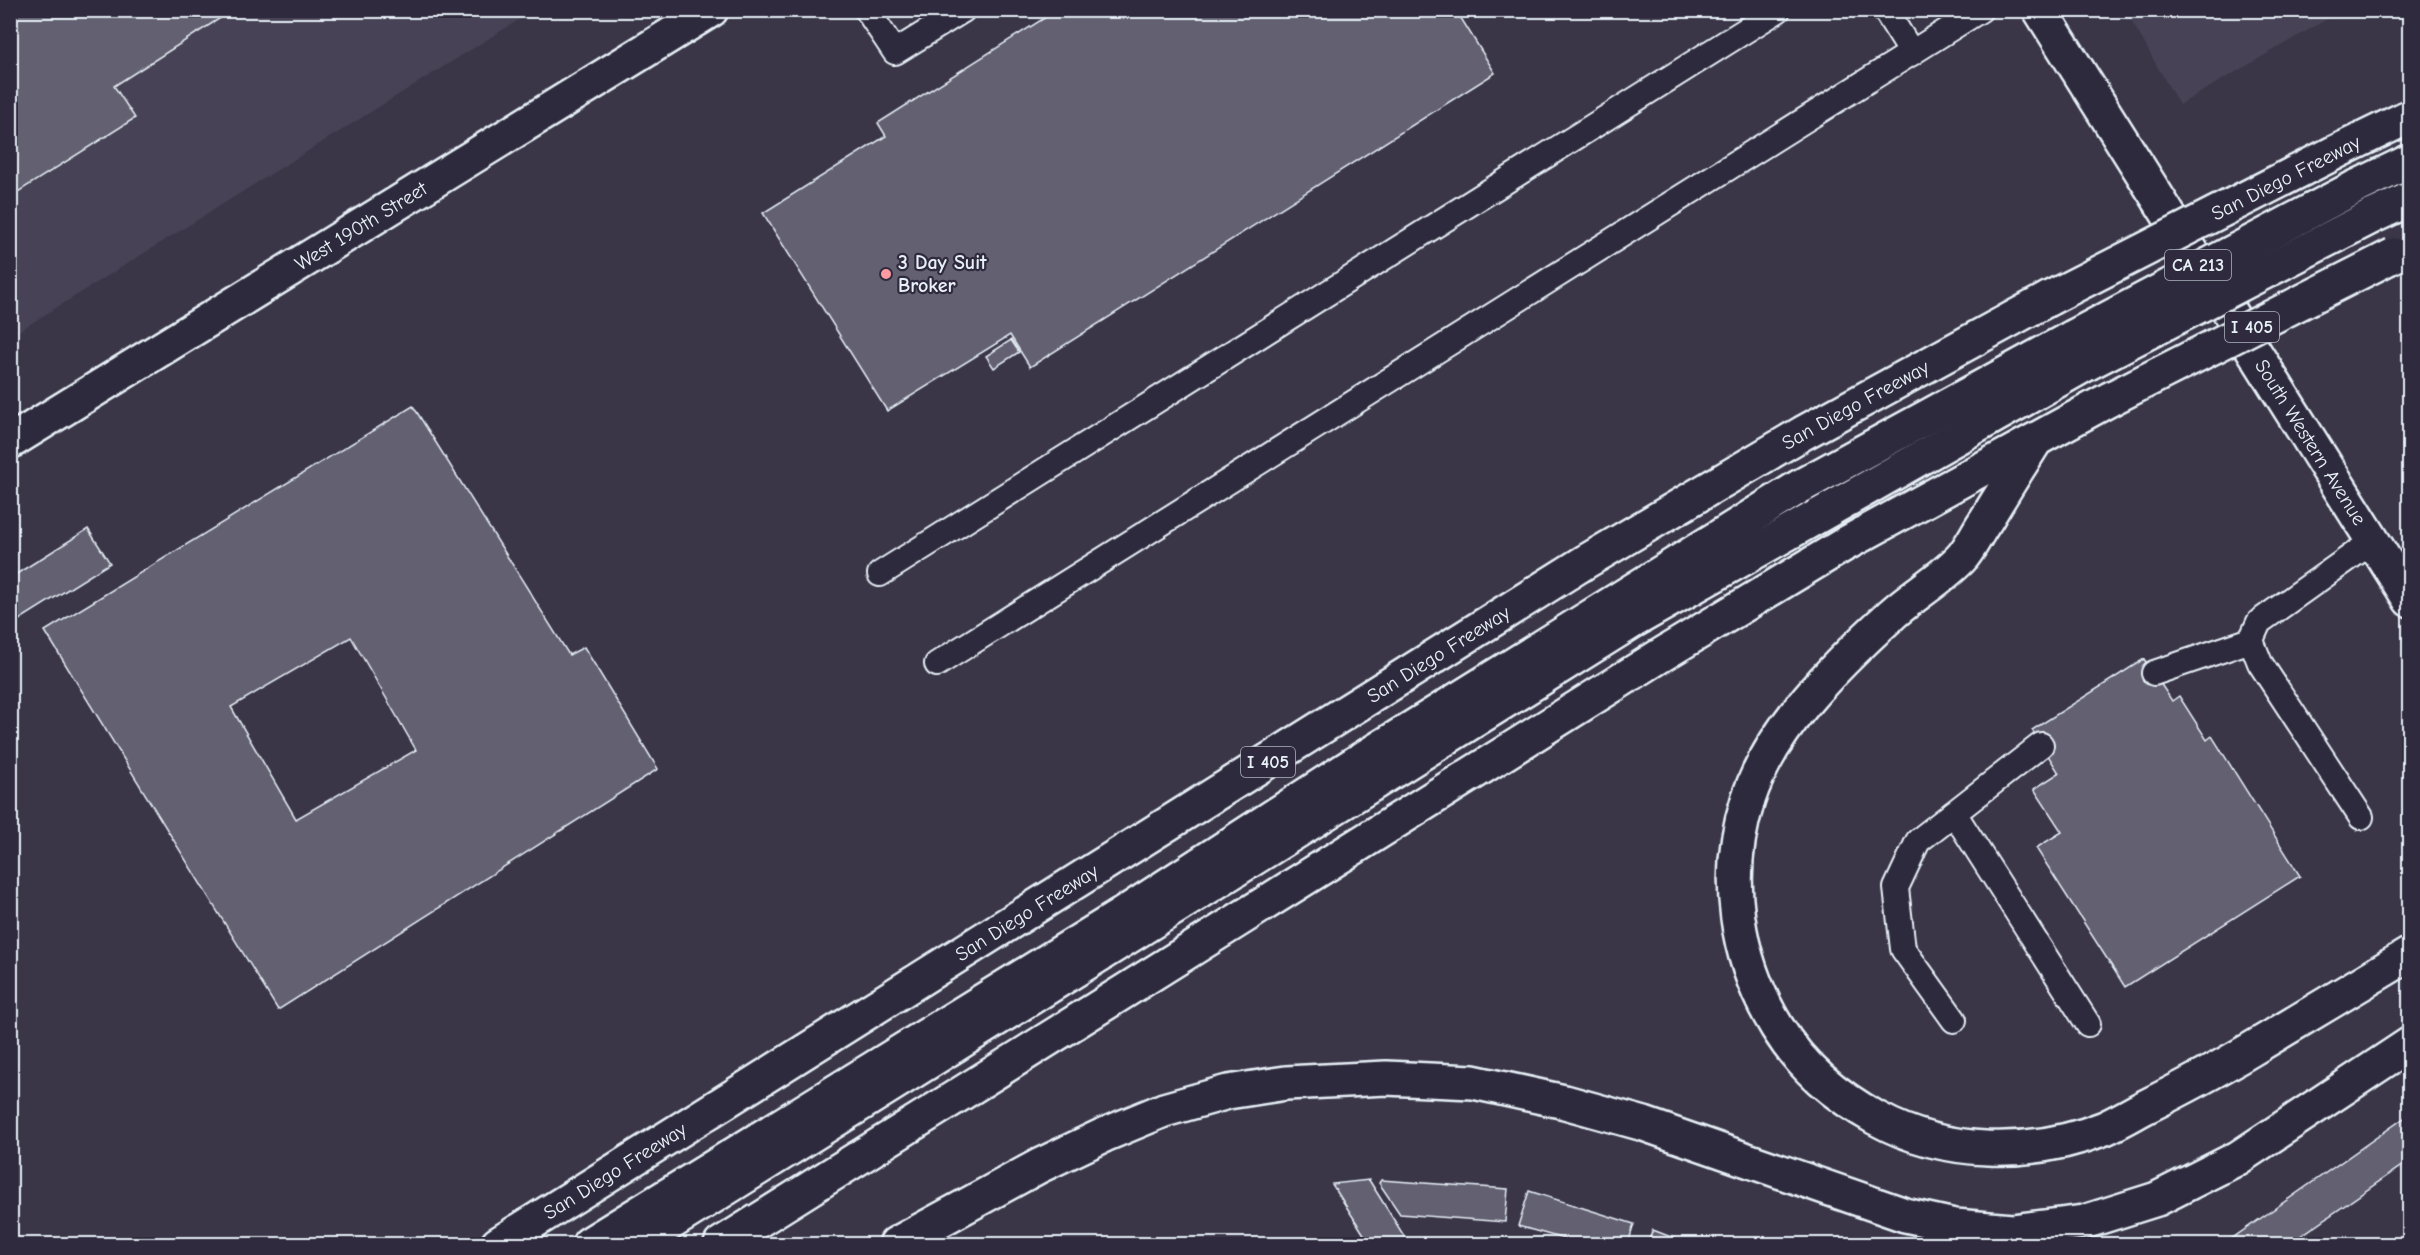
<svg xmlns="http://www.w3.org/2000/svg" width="2420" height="1255" font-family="'Comic Neue',sans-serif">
  <rect width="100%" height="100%" fill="#3a3648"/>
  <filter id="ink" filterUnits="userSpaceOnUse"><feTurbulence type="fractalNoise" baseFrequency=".0167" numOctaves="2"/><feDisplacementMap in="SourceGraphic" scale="12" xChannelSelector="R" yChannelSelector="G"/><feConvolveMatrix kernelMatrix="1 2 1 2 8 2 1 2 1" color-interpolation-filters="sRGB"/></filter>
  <g filter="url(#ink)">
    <g fill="#464354">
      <path d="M 11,11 L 533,11 L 11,336 Z"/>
      <path d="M 2126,11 L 2341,11 L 2179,105 Z"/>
    </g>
    <g fill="#636171" stroke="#e8f1f8" stroke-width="1.5" fill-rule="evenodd">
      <path d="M 10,10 L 233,10 L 114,86 L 135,118 L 10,197 Z"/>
      <path d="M 1057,10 L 1456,10 L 1495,73 L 1030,367 L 1010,335 L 887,411 L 763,213 L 886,136 L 878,123 Z"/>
      <path d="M 1011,340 L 1019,352 L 994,368 L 986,356 Z"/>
      <path d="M 413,406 L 569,655 L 584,647 L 658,769 L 278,1010 L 45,631 ZM 351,637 L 416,750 L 296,819 L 231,707 Z"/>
      <path d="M 88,529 L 110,563 L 19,620 L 10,606 L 10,578 Z"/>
      <path d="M 2144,659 L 2172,701 L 2179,696 L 2207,740 L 2212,736 L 2300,876 L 2125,987 L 2036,848 L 2062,832 L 2034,789 L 2059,773 L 2032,730 Z"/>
      <path d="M 2410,1114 L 2410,1160 L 2289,1244 L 2224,1244 Z"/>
      <path d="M 1369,1180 L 1409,1244 L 1370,1244 L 1332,1184 Z"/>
      <path d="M 1381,1180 L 1508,1189 L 1505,1222 L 1400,1214 L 1379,1183 Z"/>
      <path d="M 1529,1191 L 1634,1224 L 1628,1244 L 1582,1244 L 1518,1226 Z"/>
      <path d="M 1653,1230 L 1689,1244 L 1647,1244 Z"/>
    </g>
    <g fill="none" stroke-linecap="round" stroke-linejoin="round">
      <defs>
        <g id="lane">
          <path d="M 867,10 L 895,52 L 963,10"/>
          <path d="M 1885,10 L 1912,53"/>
          <path d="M 880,574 L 1778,10"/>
          <path d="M 937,664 L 1980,10"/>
          <path d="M 2154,673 L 2251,640"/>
          <path d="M 1954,813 L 2088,1024"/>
          <path d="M 2361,817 L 2260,663 L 2251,640 L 2259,622 L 2373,541"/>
          <path d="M 1954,1020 L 1903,949 L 1896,888 L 1918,841 L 2041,745"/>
        </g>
        <g id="primary">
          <path id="s1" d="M 2040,10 L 2410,600"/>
          <path id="s2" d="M 10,442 L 711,10"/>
        </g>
        <g id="highway">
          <path d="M 2334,153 L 2410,116"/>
          <path d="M 2354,188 L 2410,161"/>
          <path d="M 2371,217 L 2410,199"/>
          <path d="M 2035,441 C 2019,467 2002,493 1986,520 C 1978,531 1972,545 1963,556 C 1946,576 1911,596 1891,615 C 1836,665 1771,728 1748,800 C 1723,876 1736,960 1777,1027 C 1802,1068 1835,1095 1876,1118 C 1945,1156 2032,1157 2105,1128 C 2118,1122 2130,1115 2143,1108 C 2179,1090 2215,1071 2250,1050 C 2303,1018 2357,986 2410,954"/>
          <path id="s3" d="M 498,1244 L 1585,562 L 1803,433 L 2050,298"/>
          <path d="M 589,1244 L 1120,916 L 1354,764 L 1799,487 L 2073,337"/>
          <path d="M 637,1244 L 1633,621 L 2088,363"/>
          <path d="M 721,1244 L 1658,657 L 1845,544 L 2110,399"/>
          <path d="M 896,1244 L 1039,1166 L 1104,1135 L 1164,1110 L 1228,1092 L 1286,1083 L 1386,1078 L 1473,1082 L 1565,1102 L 1644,1124 L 1905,1215 L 1955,1226 L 2012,1231 L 2084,1222 L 2157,1199 L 2238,1158 L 2410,1044"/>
        </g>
      </defs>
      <use href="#lane" stroke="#e8f1f8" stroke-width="28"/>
      <use href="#primary" stroke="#e8f1f8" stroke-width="38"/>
      <use href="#highway" stroke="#e8f1f8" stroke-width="38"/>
      <use href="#lane" stroke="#2f2a3d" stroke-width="24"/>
      <use href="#primary" stroke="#2f2a3d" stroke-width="33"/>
      <use href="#highway" stroke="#2f2a3d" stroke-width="33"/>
      <defs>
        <g id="highway-bridge">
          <path d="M 2050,298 L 2334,153"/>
          <path d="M 2073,337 L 2354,188"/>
          <path d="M 2088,363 L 2371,217"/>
          <path d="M 2110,399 L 2394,255"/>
        </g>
      </defs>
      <use href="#highway-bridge" stroke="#e8f1f8" stroke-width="38" stroke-linecap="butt"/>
      <use href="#highway-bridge" stroke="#2f2a3d" stroke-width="33"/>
    </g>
  </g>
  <circle fill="#ff9aa2" stroke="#2f2a3d" stroke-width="2" cx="886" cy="274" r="6"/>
  <g text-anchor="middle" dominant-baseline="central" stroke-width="4.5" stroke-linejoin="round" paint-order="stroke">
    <g fill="#2f2a3d" stroke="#b0b5c0" stroke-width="1.5">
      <rect x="2165" y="250" width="66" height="30" rx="4.5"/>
      <rect x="2225" y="312" width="54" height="30" rx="4.5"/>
      <rect x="1241" y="747" width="54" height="30" rx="4.5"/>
    </g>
    <g font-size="18" font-weight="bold" fill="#e8f1f8">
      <text x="2198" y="265">CA 213</text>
      <text x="2252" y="327">I 405</text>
      <text x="1268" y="762">I 405</text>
    </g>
    <g font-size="20" fill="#e8f1f8" stroke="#2f2a3d">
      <text transform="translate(2286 178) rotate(-27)">San Diego Freeway</text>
      <text stroke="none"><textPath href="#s2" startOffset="412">West 190th Street</textPath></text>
      <text stroke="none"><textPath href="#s3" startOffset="1596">San Diego Freeway</textPath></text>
      <text stroke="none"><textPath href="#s1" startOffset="510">South Western Avenue</textPath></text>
      <text stroke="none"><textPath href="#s3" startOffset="1110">San Diego Freeway</textPath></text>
      <text stroke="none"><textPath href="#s3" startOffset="624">San Diego Freeway</textPath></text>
      <text stroke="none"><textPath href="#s3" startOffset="138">San Diego Freeway</textPath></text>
    </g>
    <g font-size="20" font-weight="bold" fill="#e8f1f8" stroke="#2f2a3d" text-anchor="start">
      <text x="898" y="262">3 Day Suit<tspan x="898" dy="23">Broker</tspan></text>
    </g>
  </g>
  <rect width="2420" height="1255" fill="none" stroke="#2f2a3d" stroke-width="36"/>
  <rect x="18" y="18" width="2384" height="1219" fill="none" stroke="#e8f1f8" stroke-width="2" filter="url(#ink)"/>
</svg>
